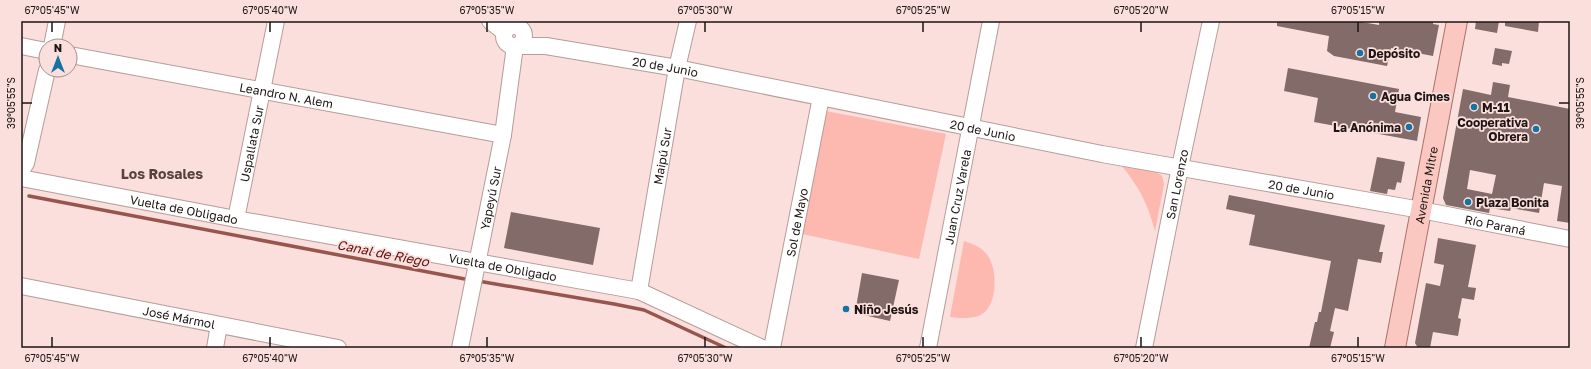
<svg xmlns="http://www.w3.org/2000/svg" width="1591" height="369" font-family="'Golos Text',sans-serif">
  <rect width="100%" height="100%" fill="#fadfdc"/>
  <g fill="#fdb8af">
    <path d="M 826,111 L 946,134 L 919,259 L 802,234 Z"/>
    <path d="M 1122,166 L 1155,171 L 1162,176 L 1164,184 L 1155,231 C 1147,202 1140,189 1122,166 Z"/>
    <path d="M 964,241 C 973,244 982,247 988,256 C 998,271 998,309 978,316 C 969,319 958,318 950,317 Z"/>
  </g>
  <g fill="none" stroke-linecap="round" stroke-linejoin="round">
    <g stroke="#97554e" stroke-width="3.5">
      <path d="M 29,196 L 470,280"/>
      <path d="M 478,281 L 614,304 L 644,310 L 726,348"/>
    </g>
  </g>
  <g fill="#826b68" fill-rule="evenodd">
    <path d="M 1277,21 L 1356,21 L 1379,25 L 1379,21 L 1433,21 L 1433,24 L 1439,25 L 1433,56 L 1391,48 L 1387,66 L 1334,56 L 1327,51 L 1329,36 L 1277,26 Z"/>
    <path d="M 1476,21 L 1499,21 L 1497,33 L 1475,29 Z"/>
    <path d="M 1505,21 L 1539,21 L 1538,32 L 1505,26 Z"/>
    <path d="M 1495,48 L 1512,51 L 1509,64 L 1502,63 L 1502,66 L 1492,64 Z"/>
    <path d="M 1288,68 L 1399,89 L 1395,112 L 1421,117 L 1417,141 L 1314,122 L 1318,98 L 1284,91 Z"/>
    <path d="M 1493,82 L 1510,85 L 1508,97 L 1570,109 L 1570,223 L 1557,221 L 1562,186 L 1544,183 L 1539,213 L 1511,208 L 1510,211 L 1490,208 L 1489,213 L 1446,205 L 1443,198 L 1463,89 L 1491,95 ZM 1470,170 L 1496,175 L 1492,194 L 1467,189 Z"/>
    <path d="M 1377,157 L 1405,162 L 1401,183 L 1397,182 L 1395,190 L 1388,189 L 1387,194 L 1370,191 Z"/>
    <path d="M 1229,195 L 1385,225 L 1379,252 L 1383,252 L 1381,263 L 1358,259 L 1348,311 L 1335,308 L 1330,331 L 1334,332 L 1330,348 L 1309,348 L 1315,322 L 1317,322 L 1319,312 L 1321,312 L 1331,261 L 1249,245 L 1255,215 L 1226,209 Z"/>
    <path d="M 511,212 L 600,228 L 593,265 L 504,248 Z"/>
    <path d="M 1438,238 L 1476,245 L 1468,287 L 1476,288 L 1474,300 L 1462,298 L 1458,318 L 1461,319 L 1458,336 L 1433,332 L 1430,348 L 1418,348 L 1415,343 L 1426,283 L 1440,286 L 1444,265 L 1434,263 Z"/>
    <path d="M 862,273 L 899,280 L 890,321 L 855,313 Z"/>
  </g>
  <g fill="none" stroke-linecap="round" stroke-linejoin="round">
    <defs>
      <g id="minor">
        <path d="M 490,21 L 504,32"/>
        <circle cx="514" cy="36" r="10"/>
        <path d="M 21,46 L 46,51"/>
        <path d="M 52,46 L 57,21"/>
        <path id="s1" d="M 517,46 L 546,46 L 677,68 L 1102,154 L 1421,210 L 1570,239"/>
        <path id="s2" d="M 70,55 L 503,135"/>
        <path d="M 21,171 L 26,163 L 47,70"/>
        <path id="s3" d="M 21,178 L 236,219 L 639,291 L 762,348"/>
        <path id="s4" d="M 236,219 L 276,21"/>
        <path id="s5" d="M 21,286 L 338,348"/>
        <path id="s6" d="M 639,291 L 677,68 L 688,21"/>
        <path d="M 215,348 L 219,325"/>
        <path id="s7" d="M 460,348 L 503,135 L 515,46"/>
        <path id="s8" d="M 772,348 L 821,97"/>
        <path id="s9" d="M 928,348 L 991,21"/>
        <path id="s10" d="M 1144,348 L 1180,167 L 1211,21"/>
      </g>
      <g id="major">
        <path id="s11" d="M 1395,348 L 1457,21"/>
      </g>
    </defs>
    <use href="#minor" stroke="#b69d9a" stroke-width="18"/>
    <use href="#major" stroke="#ab716a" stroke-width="22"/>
    <use href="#minor" stroke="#fff" stroke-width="16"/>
    <use href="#major" stroke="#fac8c1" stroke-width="20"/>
  </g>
  <path fill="none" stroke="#1e1514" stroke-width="1.5" d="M 52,22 L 52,32M 270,22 L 270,32M 487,22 L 487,32M 705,22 L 705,32M 923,22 L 923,32M 1141,22 L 1141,32M 1358,22 L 1358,32M 22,103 L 32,103M 1559,103 L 1569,103M 52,337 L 52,347M 270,337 L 270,347M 487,337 L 487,347M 705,337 L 705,347M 923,337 L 923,347M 1141,337 L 1141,347M 1358,337 L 1358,347"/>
  <g fill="#1672a1" stroke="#fadfdc" stroke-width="1.5">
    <circle cx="1360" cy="53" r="4"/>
    <circle cx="1373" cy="96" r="4"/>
    <circle cx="1474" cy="107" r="4"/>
    <circle cx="1409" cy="127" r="4"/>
    <circle cx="1536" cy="129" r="4"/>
    <circle cx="1468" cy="202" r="4"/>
    <circle cx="846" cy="309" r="4"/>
  </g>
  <g text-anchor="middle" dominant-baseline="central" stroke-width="3.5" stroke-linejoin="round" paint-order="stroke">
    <g font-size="12" font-weight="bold" fill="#1e1514" stroke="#fadfdc" text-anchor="start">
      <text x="1368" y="53">Depósito</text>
      <text x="1381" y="96">Agua Cimes</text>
      <text x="1482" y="107">M-11</text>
      <text x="1528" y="122" text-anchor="end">Cooperativa<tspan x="1528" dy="14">Obrera</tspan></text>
      <text x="1401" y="127" text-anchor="end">La Anónima</text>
      <text x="1476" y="202">Plaza Bonita</text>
      <text x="854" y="309">Niño Jesús</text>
    </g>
    <g font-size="12" fill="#1e1514" stroke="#fadfdc">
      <text stroke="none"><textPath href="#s1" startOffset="150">20 de Junio</textPath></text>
      <text stroke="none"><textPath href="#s2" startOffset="220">Leandro N. Alem</textPath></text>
      <text stroke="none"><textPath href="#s1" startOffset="474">20 de Junio</textPath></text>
      <text stroke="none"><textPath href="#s4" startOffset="77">Uspallata Sur</textPath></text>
      <text stroke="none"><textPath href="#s6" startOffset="137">Maipú Sur</textPath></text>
      <text stroke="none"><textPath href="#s10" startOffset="167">San Lorenzo</textPath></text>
      <text stroke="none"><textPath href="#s11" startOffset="166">Avenida Mitre</textPath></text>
      <text stroke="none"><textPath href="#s1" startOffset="798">20 de Junio</textPath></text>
      <text stroke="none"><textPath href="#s9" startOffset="154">Juan Cruz Varela</textPath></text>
      <text stroke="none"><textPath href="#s7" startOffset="153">Yapeyú Sur</textPath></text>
      <text stroke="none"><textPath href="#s3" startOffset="166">Vuelta de Obligado</textPath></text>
      <text stroke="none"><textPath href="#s8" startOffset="128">Sol de Mayo</textPath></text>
      <text stroke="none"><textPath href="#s1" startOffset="995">Río Paraná</textPath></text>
      <text stroke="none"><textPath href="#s3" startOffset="490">Vuelta de Obligado</textPath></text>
      <text stroke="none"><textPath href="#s5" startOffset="161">José Mármol</textPath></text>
    </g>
    <g font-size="13" font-style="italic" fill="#64120f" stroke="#fadfdc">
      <text transform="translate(383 253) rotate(11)">Canal de Riego</text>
    </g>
    <g font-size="14" font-weight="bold" fill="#57423f" stroke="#fadfdc">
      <text x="162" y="173">Los Rosales</text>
    </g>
  </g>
  <rect width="1591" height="369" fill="none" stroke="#fadfdc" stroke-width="44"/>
  <g transform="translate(58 58)"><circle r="19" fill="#fadfdc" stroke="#a28e8c"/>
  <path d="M0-3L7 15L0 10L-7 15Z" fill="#1672a1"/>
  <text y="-6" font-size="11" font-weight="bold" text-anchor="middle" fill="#1e1514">N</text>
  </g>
  <rect x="22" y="22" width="1547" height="325" fill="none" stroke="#1e1514" stroke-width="1.5"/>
  <g font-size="10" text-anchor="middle" fill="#1e1514">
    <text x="52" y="14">67°05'45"W</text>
    <text x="270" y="14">67°05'40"W</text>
    <text x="487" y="14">67°05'35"W</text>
    <text x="705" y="14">67°05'30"W</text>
    <text x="923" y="14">67°05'25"W</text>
    <text x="1141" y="14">67°05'20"W</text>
    <text x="1358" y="14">67°05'15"W</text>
    <text transform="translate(11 103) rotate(-90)" y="4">39°05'55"S</text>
    <text transform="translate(1580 103) rotate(-90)" y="4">39°05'55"S</text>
    <text x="52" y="362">67°05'45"W</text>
    <text x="270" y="362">67°05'40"W</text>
    <text x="487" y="362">67°05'35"W</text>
    <text x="705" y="362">67°05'30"W</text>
    <text x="923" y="362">67°05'25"W</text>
    <text x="1141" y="362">67°05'20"W</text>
    <text x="1358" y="362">67°05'15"W</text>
  </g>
</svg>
